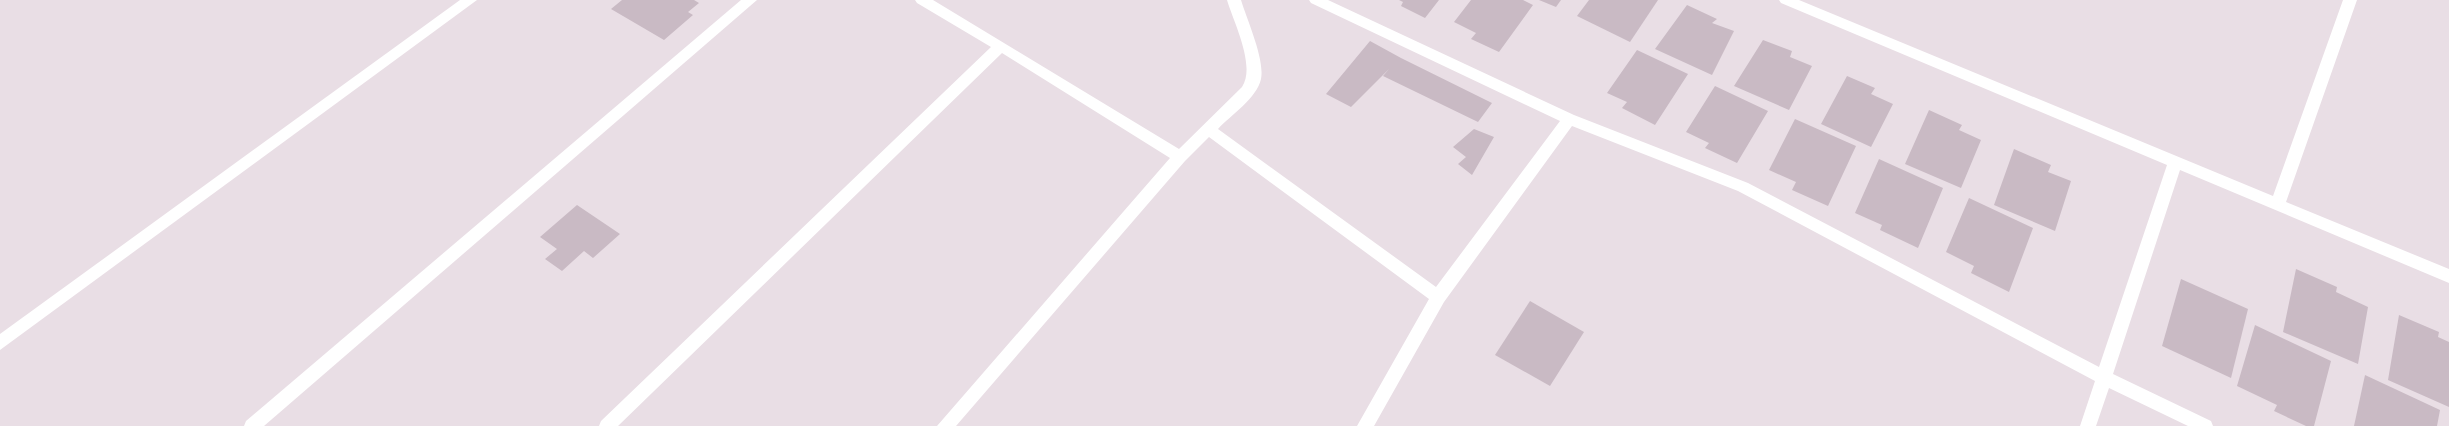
<svg xmlns="http://www.w3.org/2000/svg" width="2449" height="426" font-family="'DM Sans',sans-serif">
  <rect width="100%" height="100%" fill="#e9dee5"/>
  <g fill="#c9bac4">
    <path d="M 622,0 L 694,0 L 699,3 L 688,12 L 693,15 L 664,40 L 611,9 Z"/>
    <path d="M 1399,0 L 1439,0 L 1425,18 L 1401,6 L 1403,2 Z"/>
    <path d="M 1471,0 L 1523,0 L 1533,5 L 1499,52 L 1471,39 L 1476,33 L 1454,22 Z"/>
    <path d="M 1539,0 L 1561,0 L 1556,7 Z"/>
    <path d="M 1589,0 L 1658,0 L 1630,42 L 1577,16 Z"/>
    <path d="M 1687,5 L 1717,19 L 1712,23 L 1734,31 L 1712,75 L 1655,49 Z"/>
    <path d="M 1763,40 L 1792,51 L 1790,57 L 1812,66 L 1789,110 L 1734,86 Z"/>
    <path d="M 1370,41 L 1401,58 L 1492,103 L 1478,122 L 1383,76 L 1389,69 L 1351,107 L 1326,94 Z"/>
    <path d="M 1637,50 L 1688,74 L 1655,125 L 1622,108 L 1627,102 L 1607,93 Z"/>
    <path d="M 1847,76 L 1875,88 L 1871,94 L 1893,104 L 1871,147 L 1821,124 Z"/>
    <path d="M 1715,86 L 1768,111 L 1737,163 L 1705,148 L 1709,143 L 1686,132 Z"/>
    <path d="M 1929,110 L 1962,125 L 1959,130 L 1981,140 L 1961,188 L 1905,164 Z"/>
    <path d="M 1795,119 L 1856,146 L 1828,206 L 1792,190 L 1796,182 L 1769,170 Z"/>
    <path d="M 1474,129 L 1494,137 L 1472,175 L 1458,164 L 1466,157 L 1453,147 Z"/>
    <path d="M 2014,149 L 2051,165 L 2048,172 L 2071,181 L 2055,231 L 1994,205 Z"/>
    <path d="M 1879,159 L 1943,188 L 1918,248 L 1880,230 L 1882,225 L 1855,213 Z"/>
    <path d="M 1969,198 L 2033,228 L 2009,292 L 1971,273 L 1974,266 L 1946,252 Z"/>
    <path d="M 577,205 L 620,234 L 593,258 L 584,251 L 562,271 L 545,259 L 557,249 L 540,237 Z"/>
    <path d="M 2296,269 L 2337,287 L 2336,292 L 2368,307 L 2358,364 L 2283,332 Z"/>
    <path d="M 2181,279 L 2248,309 L 2231,378 L 2162,346 Z"/>
    <path d="M 1530,301 L 1584,332 L 1550,386 L 1495,355 Z"/>
    <path d="M 2399,315 L 2439,332 L 2438,337 L 2449,342 L 2449,407 L 2388,380 Z"/>
    <path d="M 2255,325 L 2331,361 L 2314,426 L 2306,426 L 2274,411 L 2277,405 L 2237,386 Z"/>
    <path d="M 2365,375 L 2440,410 L 2437,426 L 2354,426 Z"/>
  </g>
  <g fill="none" stroke-linecap="round" stroke-linejoin="round">
    <g fill="#fff" fill-rule="evenodd">
      <path d="M 460,0 L 477,0 L 0,350 L 0,334 Z"/>
      <path d="M 741,0 L 757,0 L 264,426 L 244,426 L 246,421 Z"/>
      <path d="M 915,0 L 933,0 L 1179,149 L 1242,87 C 1256,66 1234,23 1227,0 L 1241,0 C 1247,20 1265,59 1261,79 C 1257,98 1231,115 1218,129 L 1436,287 L 1560,121 L 1311,3 L 1309,0 L 1328,0 L 1574,115 L 1748,183 L 2099,367 L 2167,165 L 1781,3 L 1779,0 L 1799,0 L 2273,196 L 2343,0 L 2357,0 L 2286,202 L 2449,269 L 2449,283 L 2180,170 L 2113,374 L 2211,421 L 2213,426 L 2188,426 L 2109,388 L 2096,426 L 2080,426 L 2095,381 L 1738,191 L 1572,126 L 1444,302 L 1374,426 L 1357,426 L 1429,299 L 1209,137 L 1185,161 L 956,426 L 937,426 L 1170,158 L 1002,53 L 618,426 L 599,426 L 601,421 L 991,47 L 917,3 Z"/>
    </g>
  </g>
</svg>
